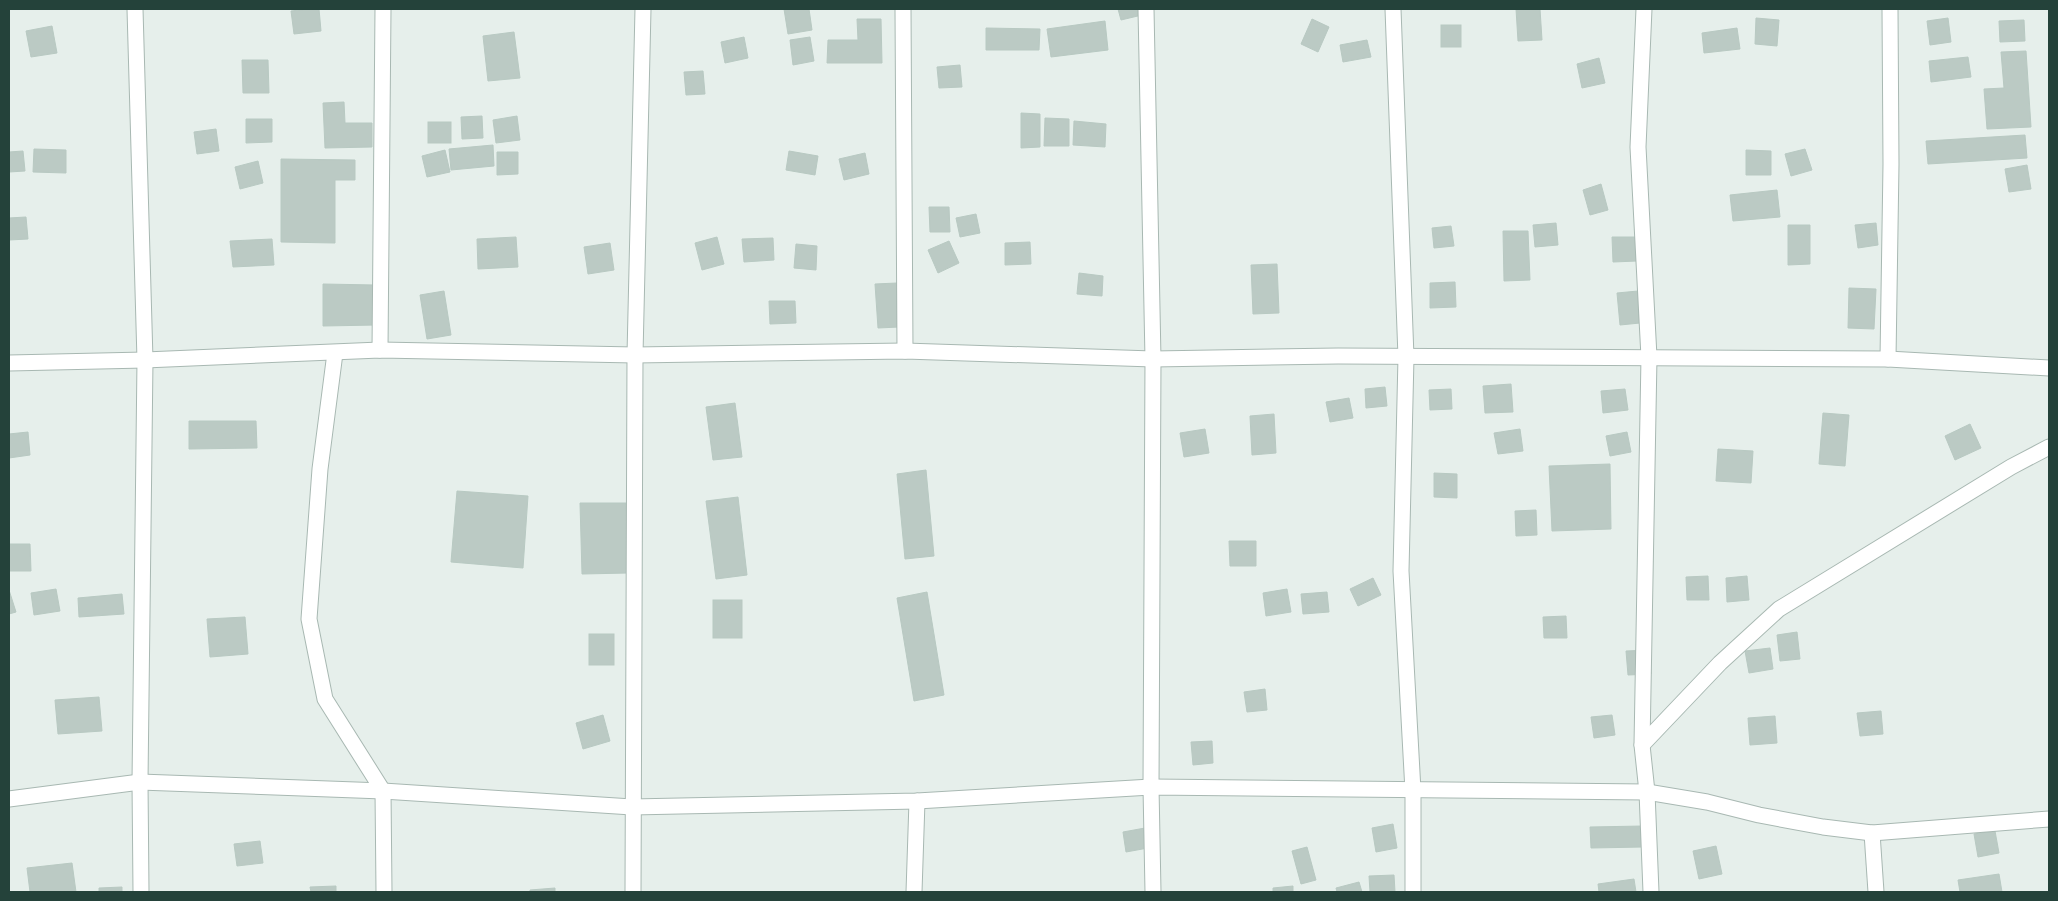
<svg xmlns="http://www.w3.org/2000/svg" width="2058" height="901" font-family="'Noto Sans',sans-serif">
  <rect width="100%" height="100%" fill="#e6efeb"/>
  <g fill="#bbcac4" stroke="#b8c9c2">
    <path d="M 307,9 L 319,9 L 321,31 L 294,34 L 291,11 Z"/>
    <path d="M 784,9 L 809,9 L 812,30 L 788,34 Z"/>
    <path d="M 1118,9 L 1140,9 L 1142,15 L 1121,20 Z"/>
    <path d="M 1516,9 L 1540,9 L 1542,40 L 1518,41 Z"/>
    <path d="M 1756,18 L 1779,20 L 1777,46 L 1755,44 Z"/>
    <path d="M 1948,18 L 1951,42 L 1930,45 L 1927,21 Z"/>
    <path d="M 857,19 L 881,19 L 882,63 L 827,63 L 828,40 L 858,40 Z"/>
    <path d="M 1312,19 L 1329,27 L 1318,52 L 1301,44 Z"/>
    <path d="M 2024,20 L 2025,41 L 2000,42 L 1999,21 Z"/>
    <path d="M 1105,21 L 1108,50 L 1051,57 L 1047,29 Z"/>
    <rect x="1441" y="25" width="20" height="22"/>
    <path d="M 52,26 L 57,53 L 31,57 L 26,31 Z"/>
    <path d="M 986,28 L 1040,29 L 1039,50 L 986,50 Z"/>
    <path d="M 1737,28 L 1740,49 L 1704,53 L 1702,33 Z"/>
    <path d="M 514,32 L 520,78 L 488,81 L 483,36 Z"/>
    <path d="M 744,37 L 748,58 L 725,63 L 721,42 Z"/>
    <path d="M 810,37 L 814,61 L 793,65 L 790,40 Z"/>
    <path d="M 1367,40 L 1371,57 L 1343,62 L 1340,45 Z"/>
    <path d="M 2026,51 L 2031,127 L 1987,129 L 1984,89 L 2004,88 L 2001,52 Z"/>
    <path d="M 1968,57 L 1971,77 L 1931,82 L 1929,61 Z"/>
    <path d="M 1599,58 L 1605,83 L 1582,88 L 1577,64 Z"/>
    <path d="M 242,60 L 268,60 L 269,93 L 243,93 Z"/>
    <path d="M 960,65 L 962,87 L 939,88 L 937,67 Z"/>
    <path d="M 703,71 L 705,94 L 686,95 L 684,72 Z"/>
    <path d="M 344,102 L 345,123 L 372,123 L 372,147 L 325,148 L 323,103 Z"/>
    <path d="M 1021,113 L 1040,114 L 1040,147 L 1021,148 Z"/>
    <path d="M 482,116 L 483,138 L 462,139 L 461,117 Z"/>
    <path d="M 517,116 L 520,140 L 496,143 L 493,120 Z"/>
    <path d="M 1045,118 L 1069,119 L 1069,146 L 1044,146 Z"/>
    <path d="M 246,119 L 272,119 L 272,142 L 246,143 Z"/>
    <path d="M 1074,121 L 1106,124 L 1105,147 L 1073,145 Z"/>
    <rect x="428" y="122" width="23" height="21"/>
    <path d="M 216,129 L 219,151 L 197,154 L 194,132 Z"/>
    <path d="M 2025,135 L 2027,158 L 1928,164 L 1926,141 Z"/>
    <path d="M 493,145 L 494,166 L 451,170 L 449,149 Z"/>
    <path d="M 34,149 L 66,150 L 66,173 L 33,172 Z"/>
    <path d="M 1805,149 L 1812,170 L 1791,176 L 1785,154 Z"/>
    <path d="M 445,150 L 450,172 L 427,177 L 422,156 Z"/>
    <path d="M 1746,150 L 1771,151 L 1771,175 L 1746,175 Z"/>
    <path d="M 23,151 L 25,171 L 9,172 L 9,152 Z"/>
    <path d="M 789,151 L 818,156 L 815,175 L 786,170 Z"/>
    <path d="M 497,152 L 518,152 L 518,174 L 497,175 Z"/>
    <path d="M 865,153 L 869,174 L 844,180 L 839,159 Z"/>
    <path d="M 281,159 L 355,160 L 355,180 L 335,180 L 335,243 L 281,242 Z"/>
    <path d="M 258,161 L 263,183 L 240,189 L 235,167 Z"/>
    <path d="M 2027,165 L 2031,189 L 2009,192 L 2005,169 Z"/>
    <path d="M 1601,184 L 1608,210 L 1590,215 L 1583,190 Z"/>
    <path d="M 1777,190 L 1780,217 L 1733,221 L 1730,195 Z"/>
    <path d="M 929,207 L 949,207 L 950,232 L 930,232 Z"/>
    <path d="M 976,214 L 980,233 L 960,237 L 956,218 Z"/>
    <path d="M 26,217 L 28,239 L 9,240 L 9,218 Z"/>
    <path d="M 1556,223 L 1558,245 L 1535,247 L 1533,225 Z"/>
    <path d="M 1876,223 L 1878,245 L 1858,248 L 1855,225 Z"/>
    <path d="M 1788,225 L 1810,225 L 1810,264 L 1788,265 Z"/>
    <path d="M 1451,226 L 1454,246 L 1434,248 L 1432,228 Z"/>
    <path d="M 1503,231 L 1528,231 L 1530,280 L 1504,281 Z"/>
    <path d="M 516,237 L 518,267 L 478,269 L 477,239 Z"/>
    <path d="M 717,237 L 724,264 L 702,270 L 695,243 Z"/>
    <path d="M 1612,237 L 1636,237 L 1637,261 L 1613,262 Z"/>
    <path d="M 773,238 L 774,260 L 744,262 L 742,239 Z"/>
    <path d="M 272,239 L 274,265 L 233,267 L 230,241 Z"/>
    <path d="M 949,241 L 959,263 L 938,273 L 928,250 Z"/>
    <path d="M 1030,242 L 1031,264 L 1005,265 L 1005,243 Z"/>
    <path d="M 610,243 L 614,270 L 588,274 L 584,247 Z"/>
    <path d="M 796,244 L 817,246 L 816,270 L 794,268 Z"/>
    <path d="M 1277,264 L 1279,313 L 1253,314 L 1251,265 Z"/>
    <path d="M 1079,273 L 1103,276 L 1102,296 L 1077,294 Z"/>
    <path d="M 1455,282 L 1456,307 L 1430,308 L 1430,283 Z"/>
    <path d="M 897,283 L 899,327 L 878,328 L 875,284 Z"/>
    <path d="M 323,284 L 375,285 L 376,325 L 323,326 Z"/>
    <path d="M 1849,288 L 1876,289 L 1874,329 L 1848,328 Z"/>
    <path d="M 444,291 L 451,335 L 427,339 L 420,295 Z"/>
    <path d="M 1638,291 L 1640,323 L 1620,325 L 1617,293 Z"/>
    <path d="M 769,301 L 795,301 L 796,323 L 770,324 Z"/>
    <path d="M 1511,384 L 1513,412 L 1485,413 L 1483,386 Z"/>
    <path d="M 1385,387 L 1387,406 L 1366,408 L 1365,389 Z"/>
    <path d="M 1451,389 L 1452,409 L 1430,410 L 1429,390 Z"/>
    <path d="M 1625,389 L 1628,410 L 1603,413 L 1601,391 Z"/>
    <path d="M 1349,398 L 1353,418 L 1330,422 L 1326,402 Z"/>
    <path d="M 735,403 L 742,457 L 713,460 L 706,407 Z"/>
    <path d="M 1823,413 L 1849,415 L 1845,466 L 1819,464 Z"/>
    <path d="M 1274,414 L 1276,453 L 1252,455 L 1250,416 Z"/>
    <path d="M 189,421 L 256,421 L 257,448 L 189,449 Z"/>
    <path d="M 1970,424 L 1981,448 L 1955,460 L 1945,436 Z"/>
    <path d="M 1205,429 L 1209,453 L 1184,457 L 1180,433 Z"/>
    <path d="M 1520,429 L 1523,451 L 1498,454 L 1494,433 Z"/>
    <path d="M 28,432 L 30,455 L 9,458 L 9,434 Z"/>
    <path d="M 1627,432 L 1631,452 L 1610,456 L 1606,436 Z"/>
    <path d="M 1718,449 L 1753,451 L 1751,483 L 1716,481 Z"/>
    <path d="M 1610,464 L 1611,529 L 1552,531 L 1549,466 Z"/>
    <path d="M 926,470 L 934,556 L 905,559 L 897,474 Z"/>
    <path d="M 1434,473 L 1457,474 L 1457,498 L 1434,497 Z"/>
    <path d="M 457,491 L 528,496 L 523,568 L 451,562 Z"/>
    <path d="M 738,497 L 747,575 L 716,579 L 706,501 Z"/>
    <path d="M 580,503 L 626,503 L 628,573 L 582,574 Z"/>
    <path d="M 1536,510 L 1537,535 L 1516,536 L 1515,511 Z"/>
    <path d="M 1229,541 L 1256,541 L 1256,566 L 1230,566 Z"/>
    <path d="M 9,544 L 30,544 L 31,571 L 9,571 Z"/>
    <path d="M 1708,576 L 1709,600 L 1687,600 L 1686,577 Z"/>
    <path d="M 1747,576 L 1749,600 L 1727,602 L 1726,578 Z"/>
    <path d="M 1373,578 L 1381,595 L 1358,606 L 1350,589 Z"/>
    <path d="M 56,589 L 60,611 L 34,615 L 31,593 Z"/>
    <path d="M 1287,589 L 1291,612 L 1266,616 L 1263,593 Z"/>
    <path d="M 9,590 L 16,612 L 9,614 Z"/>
    <path d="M 927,592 L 944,695 L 914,701 L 897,598 Z"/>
    <path d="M 1327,592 L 1329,612 L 1303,614 L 1301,594 Z"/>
    <path d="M 122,594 L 124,614 L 79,617 L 78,598 Z"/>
    <rect x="713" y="600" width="29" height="38"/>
    <path d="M 1566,616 L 1567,638 L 1544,638 L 1543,617 Z"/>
    <path d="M 245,617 L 248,654 L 210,657 L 207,619 Z"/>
    <path d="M 1797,632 L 1800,659 L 1780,661 L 1777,635 Z"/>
    <rect x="589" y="634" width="25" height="31"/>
    <path d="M 1770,648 L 1773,669 L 1749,673 L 1745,651 Z"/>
    <path d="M 1649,650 L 1651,674 L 1628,675 L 1626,651 Z"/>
    <path d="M 1265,689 L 1267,710 L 1247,712 L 1244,692 Z"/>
    <path d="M 99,697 L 102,731 L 58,734 L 55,700 Z"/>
    <path d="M 1881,711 L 1883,734 L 1860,736 L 1857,713 Z"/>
    <path d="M 603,715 L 610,741 L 583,749 L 576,723 Z"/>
    <path d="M 1612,715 L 1615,735 L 1594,738 L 1591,717 Z"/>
    <path d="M 1775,716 L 1777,743 L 1750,745 L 1748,718 Z"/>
    <path d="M 1212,741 L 1213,763 L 1193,765 L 1191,742 Z"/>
    <path d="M 1393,824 L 1397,848 L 1376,852 L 1372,828 Z"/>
    <path d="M 1643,826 L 1643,847 L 1591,848 L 1590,827 Z"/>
    <path d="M 1145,828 L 1148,848 L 1126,852 L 1123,832 Z"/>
    <path d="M 1995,831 L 1999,853 L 1978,857 L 1974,834 Z"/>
    <path d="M 260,841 L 263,863 L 237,866 L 234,844 Z"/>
    <path d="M 1716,846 L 1722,874 L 1699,879 L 1693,851 Z"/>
    <path d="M 1307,847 L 1316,880 L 1301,884 L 1292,851 Z"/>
    <path d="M 72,863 L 76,892 L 30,892 L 27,868 Z"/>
    <path d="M 1999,874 L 2002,892 L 1960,892 L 1958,880 Z"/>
    <path d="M 1394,875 L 1395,892 L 1370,892 L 1369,876 Z"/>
    <path d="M 1634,879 L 1636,892 L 1599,892 L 1598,884 Z"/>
    <path d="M 1359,882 L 1362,892 L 1337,892 L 1336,888 Z"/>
    <path d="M 336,886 L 336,892 L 311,892 L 310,887 Z"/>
    <path d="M 1293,886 L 1293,892 L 1273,892 L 1273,888 Z"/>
    <path d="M 122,887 L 122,892 L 99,892 L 99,888 Z"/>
    <path d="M 555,888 L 555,892 L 530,892 L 530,890 Z"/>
  </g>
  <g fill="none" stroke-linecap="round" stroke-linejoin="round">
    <defs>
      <g id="minor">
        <path d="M 135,9 L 145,360 L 140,782 L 141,892"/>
        <path d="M 903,9 L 905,351"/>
        <path d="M 1146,9 L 1153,359 L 1151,787 L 1153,892"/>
        <path d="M 1393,9 L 1406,357 L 1401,571 L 1413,791 L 1413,892"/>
        <path d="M 1644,9 L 1638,147 L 1649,357 L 1642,745 L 1647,792 L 1651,892"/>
        <path d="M 380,350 L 383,9"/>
        <path d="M 335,353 L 320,469 L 309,619 L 325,699 L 383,791 L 384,892"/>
        <path d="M 1888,359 L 1891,164 L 1890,9"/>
        <path d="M 9,363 L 145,360 L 380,350 L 635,355 L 905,351 L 1153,359 L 1338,356 L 1888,359 L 2049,368"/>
        <path d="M 1642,745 L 1720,663 L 1779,609 L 2011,467 L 2049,447"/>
        <path d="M 9,799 L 140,782 L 383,791 L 632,807 L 917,801 L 1151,787 L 1647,792 L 1707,802 L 1759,815 L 1823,827 L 1872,833 L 2049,819"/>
        <path d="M 1872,833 L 1876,892"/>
        <path d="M 633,892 L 635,355 L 643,9"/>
        <path d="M 914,892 L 917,801"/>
      </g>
    </defs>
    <use href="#minor" stroke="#a8b8b2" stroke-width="17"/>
    <use href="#minor" stroke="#fff" stroke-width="15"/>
  </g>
  <rect width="2058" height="901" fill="none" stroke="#24423a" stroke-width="20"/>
</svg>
